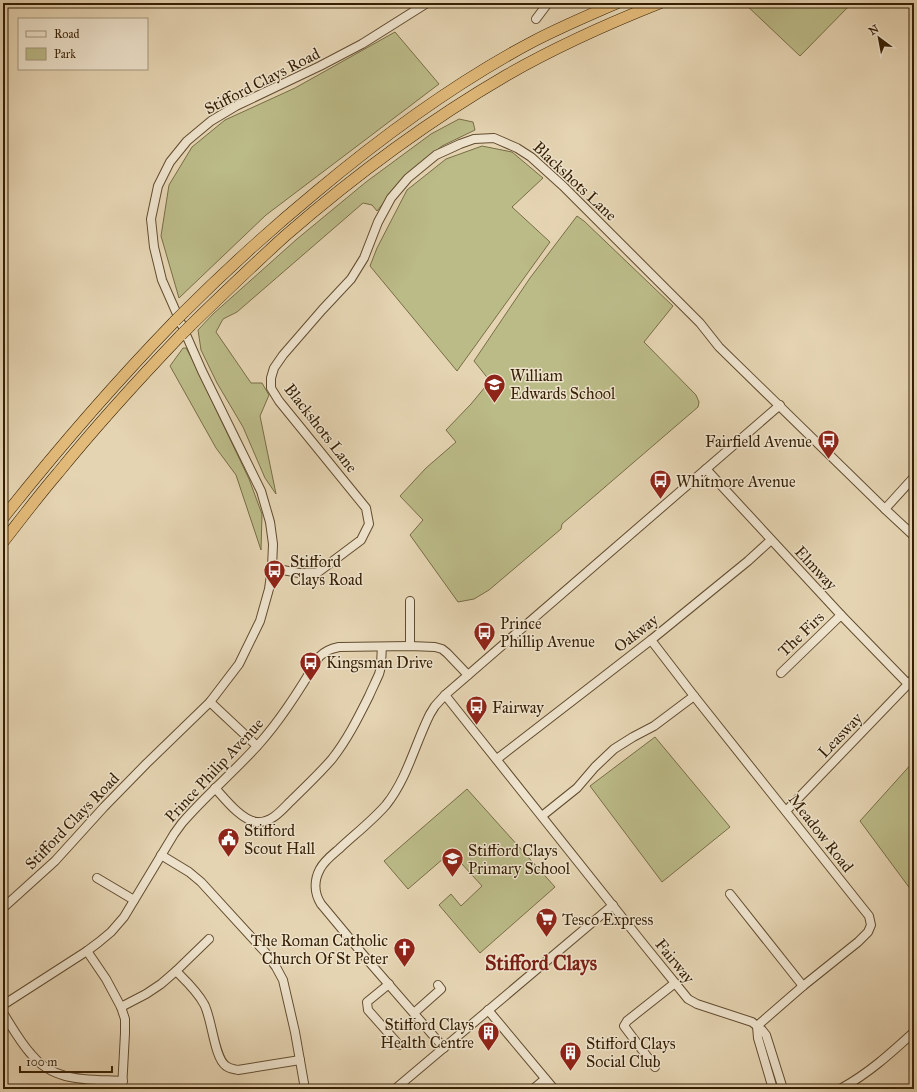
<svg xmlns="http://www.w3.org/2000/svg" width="917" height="1092" font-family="'IM FELL Great Primer',serif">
  <rect width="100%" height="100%" fill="#e5d4b2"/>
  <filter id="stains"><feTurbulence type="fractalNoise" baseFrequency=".005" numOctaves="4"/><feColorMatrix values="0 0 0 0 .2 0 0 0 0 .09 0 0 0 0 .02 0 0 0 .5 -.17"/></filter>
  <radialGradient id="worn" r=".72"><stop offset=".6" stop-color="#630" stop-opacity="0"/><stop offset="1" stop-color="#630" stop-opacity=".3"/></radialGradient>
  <g fill="#bb8" stroke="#786d46">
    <path d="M 744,3 L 852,3 L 800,56 Z"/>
    <path d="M 395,32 L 439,84 L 266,215 L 179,298 L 161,236 L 169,185 L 192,147 L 225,120 L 295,88 Z"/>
    <path d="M 459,119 L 473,122 L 475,130 L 442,146 L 404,178 L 377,211 L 372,205 L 363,203 L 237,312 L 223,319 L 216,332 L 251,383 L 262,383 L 269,395 L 260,416 L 276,494 L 265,478 L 243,427 L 217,383 L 201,350 L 198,330 L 213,314 L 297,239 L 366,182 L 431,134 Z"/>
    <path d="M 482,146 L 512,152 L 543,178 L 512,207 L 550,242 L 457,371 L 370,266 L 377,248 L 407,190 L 446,159 Z"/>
    <path d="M 577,216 L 584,221 L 673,306 L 644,342 L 696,395 L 699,402 L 698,407 L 562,524 L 561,529 L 489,590 L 474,599 L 458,602 L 410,535 L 423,520 L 400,496 L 426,468 L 456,442 L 446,430 L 471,404 L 490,381 L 474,361 L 530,278 Z"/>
    <path d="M 183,348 L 186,348 L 191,357 L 249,479 L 262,514 L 261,550 L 236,475 L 216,448 L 170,366 Z"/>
    <path d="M 655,737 L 730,827 L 662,882 L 590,786 Z"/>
    <path d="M 914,761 L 914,894 L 860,821 Z"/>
    <path d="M 467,789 L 555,887 L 480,953 L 439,905 L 451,894 L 461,906 L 482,886 L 451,852 L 408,889 L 384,861 Z"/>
  </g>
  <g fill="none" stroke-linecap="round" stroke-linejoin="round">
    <defs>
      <g id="minor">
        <path d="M 536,19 L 548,3"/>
        <path d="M 706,469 L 841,615 L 908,684"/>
        <path d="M 885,509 L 914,477"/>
        <path d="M 272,568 L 299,573 L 317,573 L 361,540 L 369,524 L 366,508 L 279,401 L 271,388 L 271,378 L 274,368 L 283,355 L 322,310 L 351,279 L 364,258 L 378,222 L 391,198 L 408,178 L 436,155 L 460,144 L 474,139 L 494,138 L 517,148 L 531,157 L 563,186 L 700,323 L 719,347 L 885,509 L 914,536"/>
        <path d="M 651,640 L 694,696 L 869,916 L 871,925 L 868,932 L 858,942 L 803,986 L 757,1026"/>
        <path d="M 410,646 L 410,601"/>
        <path d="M 781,673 L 841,615"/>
        <path d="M 445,695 L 645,946 L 688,999 L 697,1004 L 752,1022 L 762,1030 L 766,1035 L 783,1089"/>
        <path d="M 210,702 L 257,746"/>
        <path d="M 497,759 L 651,640 L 748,561 L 771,540"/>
        <path d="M 215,788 C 225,799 242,821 257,822 C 273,823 283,808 294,798 C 307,785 320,773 332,759 C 347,740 358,718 369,696 C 372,689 376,681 379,674 C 382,666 381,656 382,647"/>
        <path d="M 786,811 L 914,678"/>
        <path d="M 542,816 L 577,788 L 595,767 L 614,749 L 633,737 L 654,726 L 694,696"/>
        <path d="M 161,855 L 189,872 L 201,882 L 265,952 L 276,967 L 283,980 L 295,1032 L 305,1089"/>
        <path d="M 97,878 L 134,900"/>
        <path d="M 730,894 L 803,986"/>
        <path d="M 3,908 L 55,861 L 104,807 L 147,763 L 210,702 L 239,664 L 260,621 L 269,589 L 272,568 L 273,544 L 270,522 L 261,491 L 202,371 L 162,280 L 154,247 L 151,219 L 158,186 L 170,162 L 187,141 L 211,121 L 236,106 L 320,66 L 362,44 L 427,3"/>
        <path d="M 87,951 L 106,979 L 121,1007 L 125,1019 L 125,1033 L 122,1089"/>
        <path d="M 176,971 L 209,939"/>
        <path d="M 389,984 L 367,1002 L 368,1010 L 399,1045"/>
        <path d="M 3,1005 L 87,951 L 99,942 L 111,932 L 124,917 L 174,834 L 182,823 C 206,795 235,771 259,744 C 283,717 301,688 319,657 C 325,651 330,649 339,647 L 410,646 L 435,647 L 442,649 L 447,653 L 468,675"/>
        <path d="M 121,1007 L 146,994 L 161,984 L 176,971 C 186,981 197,991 204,1004 C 212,1018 214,1058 226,1066 C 230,1069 234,1069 238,1070 L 300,1060"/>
        <path d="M 488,1010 L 554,1089"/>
        <path d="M 3,1013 C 12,1027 20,1042 31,1054 C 54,1083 89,1079 123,1081"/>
        <path d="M 414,1013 L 441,989 L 438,985"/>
        <path d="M 757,1026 L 758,1038 L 773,1089"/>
        <path d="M 444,1048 L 371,964 L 321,904 C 314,893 314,880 320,869 C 324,861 332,855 339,849 C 354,835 372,821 386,805 C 407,779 415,744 430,714 L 435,706 L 445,695 L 780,405"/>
        <path d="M 655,1067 L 624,1026 L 627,1021 L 675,983"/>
        <path d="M 395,1089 L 613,905"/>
        <path d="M 533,1089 L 545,1079"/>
        <path d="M 840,1089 C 868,1074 891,1053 914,1032"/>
      </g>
      <g id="highway">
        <path d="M 184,312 C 226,270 270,230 316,192 C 384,135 456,82 534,41 C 561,27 589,15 617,3"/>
        <path d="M 191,325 C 222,295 253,265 285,236 C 354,176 428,121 507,75 C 556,47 607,24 660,3"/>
        <path d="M 3,518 C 57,450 114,384 175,321"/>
        <path d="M 3,542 C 21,519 39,495 58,473 C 97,425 138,380 181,335"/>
      </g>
    </defs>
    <use href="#minor" stroke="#624c2f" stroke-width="10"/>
    <use href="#highway" stroke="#361f03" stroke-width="12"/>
    <use href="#minor" stroke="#eee3cd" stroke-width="8"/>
    <use href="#highway" stroke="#e2ba79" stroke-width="11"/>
    <defs>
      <g id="highway-bridge">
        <path d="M 175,321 L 184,312"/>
        <path d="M 181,335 L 191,325"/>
      </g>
    </defs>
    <use href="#highway-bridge" stroke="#361f03" stroke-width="12" stroke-linecap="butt"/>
    <use href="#highway-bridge" stroke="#e2ba79" stroke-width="11"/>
  </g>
  <defs>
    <symbol id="school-pin" viewBox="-11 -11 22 30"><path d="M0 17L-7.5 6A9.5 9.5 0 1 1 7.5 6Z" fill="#8f2418" stroke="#eee3cd"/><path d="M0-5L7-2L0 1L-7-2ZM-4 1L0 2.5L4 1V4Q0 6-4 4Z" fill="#fff"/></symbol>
    <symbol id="bus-pin" viewBox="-11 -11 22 30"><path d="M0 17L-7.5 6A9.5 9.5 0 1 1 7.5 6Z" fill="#8f2418" stroke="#eee3cd"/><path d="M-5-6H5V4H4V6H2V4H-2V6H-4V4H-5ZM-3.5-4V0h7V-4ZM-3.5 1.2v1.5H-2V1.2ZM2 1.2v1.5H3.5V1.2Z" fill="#fff"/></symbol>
    <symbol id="civic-pin" viewBox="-11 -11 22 30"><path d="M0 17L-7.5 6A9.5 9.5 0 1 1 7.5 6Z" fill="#8f2418" stroke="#eee3cd"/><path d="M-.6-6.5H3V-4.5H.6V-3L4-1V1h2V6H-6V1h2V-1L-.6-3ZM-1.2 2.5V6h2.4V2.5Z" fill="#fff"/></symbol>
    <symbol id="supermarket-pin" viewBox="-11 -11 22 30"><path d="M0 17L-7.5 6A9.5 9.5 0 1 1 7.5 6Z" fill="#8f2418" stroke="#eee3cd"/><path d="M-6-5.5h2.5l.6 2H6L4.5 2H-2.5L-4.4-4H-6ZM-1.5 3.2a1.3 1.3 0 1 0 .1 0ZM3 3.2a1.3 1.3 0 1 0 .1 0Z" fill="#fff"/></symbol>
    <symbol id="church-pin" viewBox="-11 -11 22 30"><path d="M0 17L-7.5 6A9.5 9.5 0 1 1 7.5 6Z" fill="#8f2418" stroke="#eee3cd"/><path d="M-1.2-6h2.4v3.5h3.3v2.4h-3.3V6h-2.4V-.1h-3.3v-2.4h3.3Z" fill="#fff"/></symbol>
    <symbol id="building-pin" viewBox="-11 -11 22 30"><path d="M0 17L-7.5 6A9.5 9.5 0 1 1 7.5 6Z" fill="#8f2418" stroke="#eee3cd"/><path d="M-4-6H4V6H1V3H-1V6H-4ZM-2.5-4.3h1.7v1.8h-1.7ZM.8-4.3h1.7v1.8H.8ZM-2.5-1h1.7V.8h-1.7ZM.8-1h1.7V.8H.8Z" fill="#fff"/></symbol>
  </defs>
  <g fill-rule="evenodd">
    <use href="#school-pin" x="482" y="372" width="25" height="34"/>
    <use href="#bus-pin" x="816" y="428" width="25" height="34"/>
    <use href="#bus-pin" x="648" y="468" width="25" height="34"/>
    <use href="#bus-pin" x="262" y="558" width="25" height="34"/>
    <use href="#bus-pin" x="472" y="620" width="25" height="34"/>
    <use href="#bus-pin" x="298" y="650" width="25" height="34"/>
    <use href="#bus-pin" x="464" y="694" width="25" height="34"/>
    <use href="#civic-pin" x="216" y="826" width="25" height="34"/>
    <use href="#school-pin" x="440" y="846" width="25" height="34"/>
    <use href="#supermarket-pin" x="534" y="906" width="25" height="34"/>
    <use href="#church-pin" x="392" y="936" width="25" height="34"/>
    <use href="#building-pin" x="476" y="1020" width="25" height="34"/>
    <use href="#building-pin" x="558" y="1040" width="25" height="34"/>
  </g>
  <g text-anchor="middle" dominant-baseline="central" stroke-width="3" stroke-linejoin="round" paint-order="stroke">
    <g font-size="16" fill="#361f03" stroke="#eee3cd">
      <text transform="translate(262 81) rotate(-27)">Stifford Clays Road</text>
      <text transform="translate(575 181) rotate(43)">Blackshots Lane</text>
      <text transform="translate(321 428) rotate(52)">Blackshots Lane</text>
      <text transform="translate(816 568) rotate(47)">Elmway</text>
      <text transform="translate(636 633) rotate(-38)">Oakway</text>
      <text transform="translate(801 634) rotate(-44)">The Firs</text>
      <text transform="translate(840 735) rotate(-46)">Leasway</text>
      <text transform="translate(214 770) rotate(-47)">Prince Philip Avenue</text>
      <text transform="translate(72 821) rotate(-46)">Stifford Clays Road</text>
      <text transform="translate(821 833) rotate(52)">Meadow Road</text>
      <text transform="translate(675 961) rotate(51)">Fairway</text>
    </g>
    <g font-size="16" fill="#361f03" stroke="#eee3cd" text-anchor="start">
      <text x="510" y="375">William<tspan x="510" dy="18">Edwards School</tspan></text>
      <text x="812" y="441" text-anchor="end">Fairfield Avenue</text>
      <text x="676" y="481">Whitmore Avenue</text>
      <text x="290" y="561">Stifford<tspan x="290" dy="18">Clays Road</tspan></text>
      <text x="500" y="623">Prince<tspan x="500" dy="18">Phillip Avenue</tspan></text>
      <text x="326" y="662">Kingsman Drive</text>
      <text x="492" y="707">Fairway</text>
      <text x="244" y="830">Stifford<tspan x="244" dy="18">Scout Hall</tspan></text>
      <text x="468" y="850">Stifford Clays<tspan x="468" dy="18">Primary School</tspan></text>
      <text x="562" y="919">Tesco Express</text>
      <text x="388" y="940" text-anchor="end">The Roman Catholic<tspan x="388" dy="18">Church Of St Peter</tspan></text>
      <text x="474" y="1024" text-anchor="end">Stifford Clays<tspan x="474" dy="18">Health Centre</tspan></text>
      <text x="586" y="1043">Stifford Clays<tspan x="586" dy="18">Social Club</tspan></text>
    </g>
    <g font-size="20" font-weight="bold" fill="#7a1f14" stroke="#eee3cd">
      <text x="541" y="963">Stifford Clays</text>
    </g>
  </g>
  <rect width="917" height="1092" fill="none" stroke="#e5d4b2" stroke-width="16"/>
  <rect x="4" y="4" width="909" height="1084" fill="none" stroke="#361f03" stroke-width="2"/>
  <rect x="8" y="8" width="901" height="1076" fill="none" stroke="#361f03"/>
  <rect x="18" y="18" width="130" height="52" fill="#eee3cd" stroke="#a4957c"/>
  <rect x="26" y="31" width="20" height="6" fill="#eee3cd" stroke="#a4957c"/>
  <text x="54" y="38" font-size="12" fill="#361f03">Road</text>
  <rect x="26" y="48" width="20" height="12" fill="#bbbb88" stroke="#a4957c"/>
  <text x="54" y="58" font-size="12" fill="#361f03">Park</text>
  <g transform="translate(879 38) rotate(328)" stroke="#eee3cd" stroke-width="3" paint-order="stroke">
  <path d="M0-3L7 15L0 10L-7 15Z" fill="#361f03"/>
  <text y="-6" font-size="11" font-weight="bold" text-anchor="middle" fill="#361f03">N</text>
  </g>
  <path d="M20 1066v6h92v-6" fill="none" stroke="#361f03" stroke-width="2"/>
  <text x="26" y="1066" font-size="12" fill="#361f03" stroke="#eee3cd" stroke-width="3" paint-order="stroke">100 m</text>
  <rect width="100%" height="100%" filter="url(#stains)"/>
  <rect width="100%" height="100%" fill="url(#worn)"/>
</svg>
